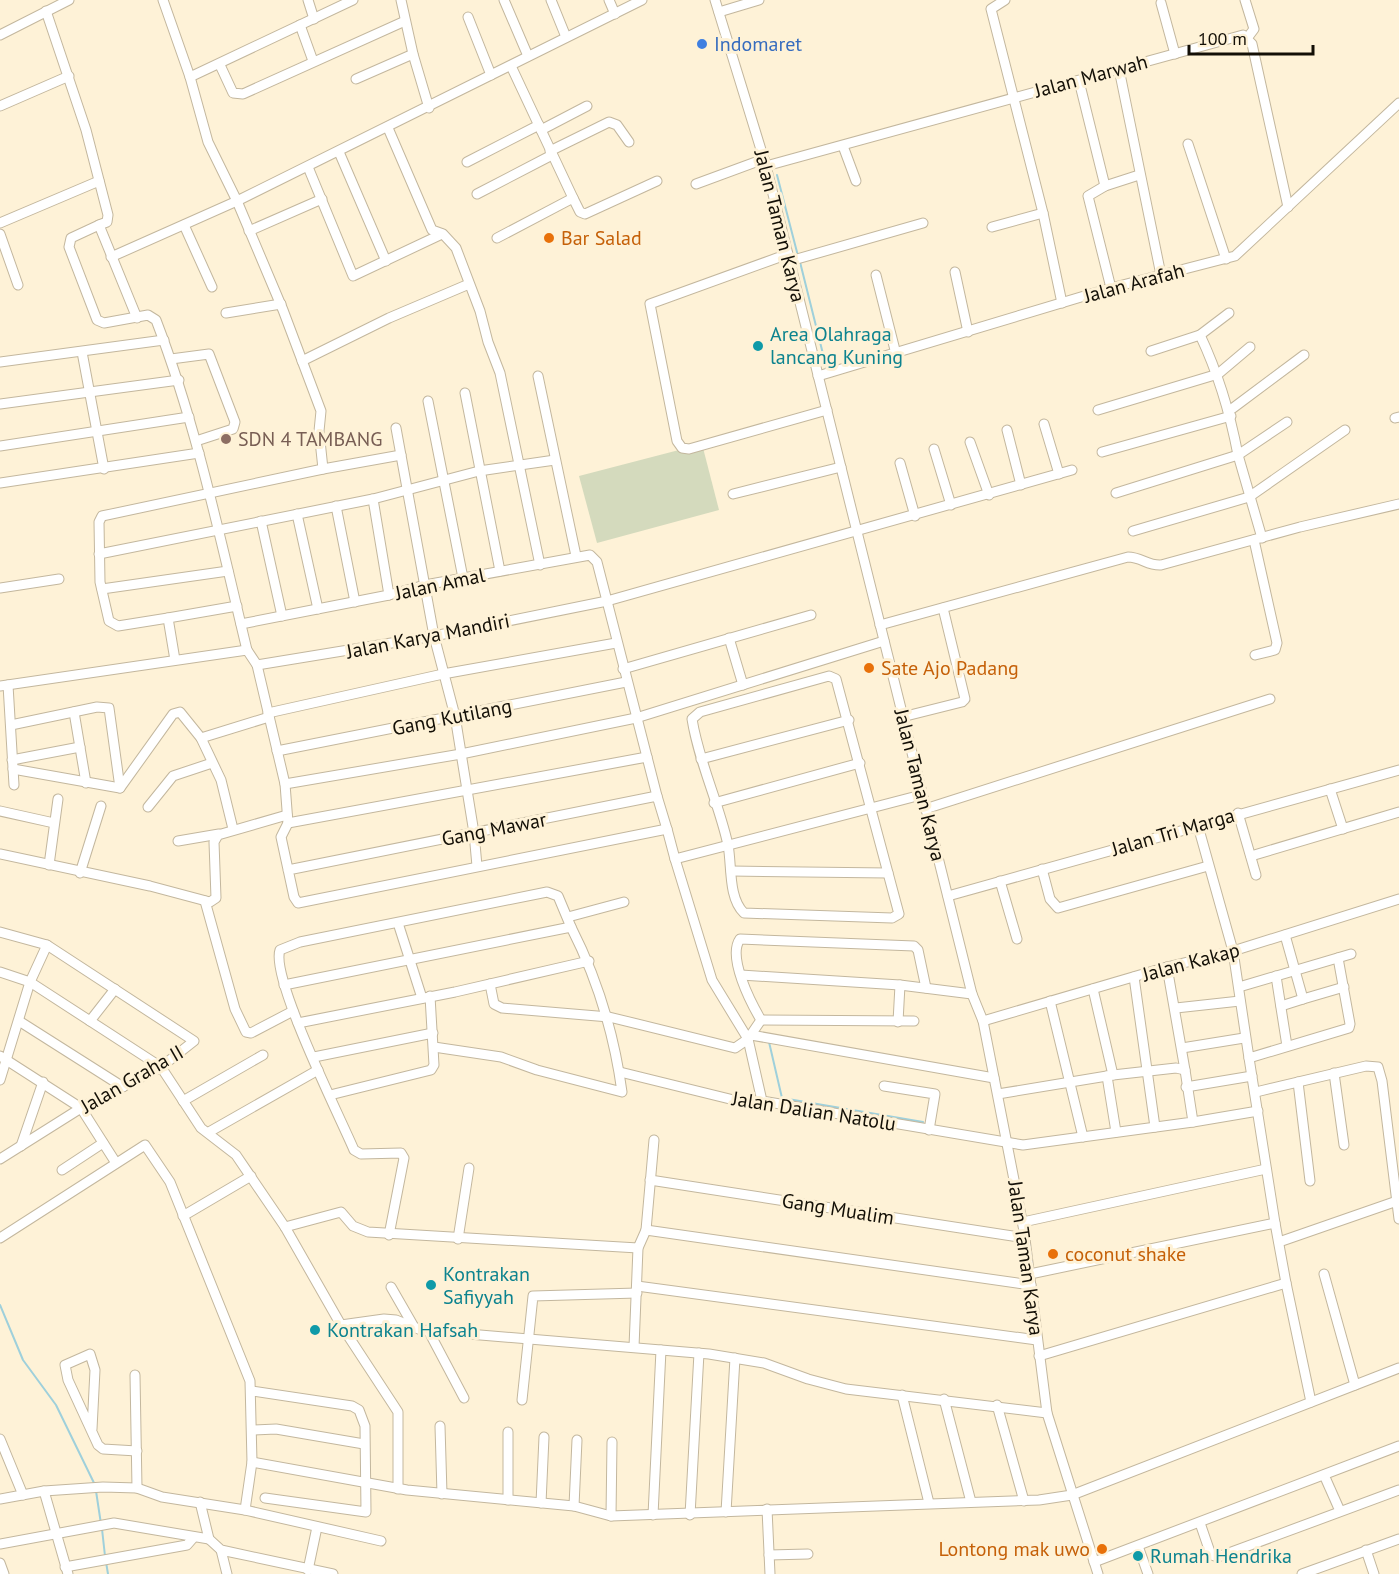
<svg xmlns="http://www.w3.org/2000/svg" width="1399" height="1574" font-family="'PT Sans',sans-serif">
  <rect width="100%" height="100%" fill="#fef2d7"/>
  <path fill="#d4dabd" d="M 702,444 L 719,510 L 597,543 L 579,476 Z"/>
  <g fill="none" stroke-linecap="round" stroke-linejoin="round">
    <g stroke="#9fd0db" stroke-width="2">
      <path d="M 777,175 L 798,256"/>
      <path d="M 800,262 L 827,370"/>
      <path d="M 769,1042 L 782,1098 L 923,1122"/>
      <path d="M 0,1305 L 23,1360 L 56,1405 L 95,1485"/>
      <path d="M 96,1491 L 101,1524"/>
      <path d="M 102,1529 L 105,1556"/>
      <path d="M 106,1562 L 108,1574"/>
    </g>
    <defs>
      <g id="minor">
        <path d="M 163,0 L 190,77 L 208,142 L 237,201 L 283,310 L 321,411 L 319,431 L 323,469"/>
        <path d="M 308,0 L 314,19"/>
        <path d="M 401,0 L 413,54 L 429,108"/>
        <path d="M 504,0 L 528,56"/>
        <path d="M 551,0 L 566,37"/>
        <path d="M 609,0 L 615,14"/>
        <path d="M 715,0 L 766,166 L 972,994 L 983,1021 L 1024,1231 L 1047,1413 L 1098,1574"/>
        <path d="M 1005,0 L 991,9 L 1043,213 L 1062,303"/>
        <path d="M 1245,0 L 1254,29 L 1248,37"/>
        <path d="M 1161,3 L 1175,54"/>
        <path d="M 46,11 L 86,130 L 108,215 L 107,222 L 99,225 L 137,318"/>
        <path d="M 719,12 L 759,0"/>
        <path d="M 468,17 L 491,75"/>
        <path d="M 300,25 L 313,61"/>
        <path d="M 0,35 L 69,0"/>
        <path d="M 220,65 L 233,93 L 243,94 L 405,21"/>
        <path d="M 511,66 L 573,198"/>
        <path d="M 1119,69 L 1161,275"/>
        <path d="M 190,77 L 353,0"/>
        <path d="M 356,79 L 413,54"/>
        <path d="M 1079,81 L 1105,186 L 1139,175"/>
        <path d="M 0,106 L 69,76"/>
        <path d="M 388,128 L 432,230 L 443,234 L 456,248 L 480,311 L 488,342 L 500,373 L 540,565"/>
        <path d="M 541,130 L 587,106"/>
        <path d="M 1188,144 L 1226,259"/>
        <path d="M 843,146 L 856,181"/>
        <path d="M 550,151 L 609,122 L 617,125 L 629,142"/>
        <path d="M 339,152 L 386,261"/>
        <path d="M 467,162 L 539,125"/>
        <path d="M 766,166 L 1243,35 L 1252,44 L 1288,207"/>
        <path d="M 308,167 L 353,276 L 442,234"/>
        <path d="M 696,184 L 764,159"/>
        <path d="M 1105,186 L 1088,196 L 1111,288"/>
        <path d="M 477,194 L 552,155"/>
        <path d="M 0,223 L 99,181"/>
        <path d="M 99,225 L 71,238 L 69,247 L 97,320 L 104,323 L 148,315 L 156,320 C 197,427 220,538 247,650"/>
        <path d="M 184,225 L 212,287"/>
        <path d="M 992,227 L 1043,213"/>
        <path d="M 249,231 L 322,199"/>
        <path d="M 0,234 L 18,285"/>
        <path d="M 497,238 L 573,198 L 580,212 L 585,214 L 657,181"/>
        <path d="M 788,254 L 650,304 L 677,441 L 682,448 L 689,449 L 827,410"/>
        <path d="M 111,257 L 237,201 L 642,0"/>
        <path d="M 790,261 L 923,223"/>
        <path d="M 955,272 L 968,332"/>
        <path d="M 876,275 L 896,354"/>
        <path d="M 226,313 L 281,304"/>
        <path d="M 1200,335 C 1219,375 1230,413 1238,455 L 1287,422"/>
        <path d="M 1151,351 L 1200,335 L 1229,313"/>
        <path d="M 82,352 L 104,469"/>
        <path d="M 171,359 L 209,354 L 235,422 L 233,429 L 196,441"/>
        <path d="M 302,361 L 389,318 L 469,284"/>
        <path d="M 0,362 L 164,340"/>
        <path d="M 538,376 L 576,556"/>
        <path d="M 818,376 L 1111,288 L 1235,256 L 1399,103"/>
        <path d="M 465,393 L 500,571"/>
        <path d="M 428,401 L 463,578"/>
        <path d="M 0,404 L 179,380"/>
        <path d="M 1098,410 L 1218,374 L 1250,347"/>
        <path d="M 1229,411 L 1304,355"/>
        <path d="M 1395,418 L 1399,417"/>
        <path d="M 1044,424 L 1059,474"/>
        <path d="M 396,428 L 434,636 L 455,716 L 474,833 L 477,866"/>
        <path d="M 1007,430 L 1021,485"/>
        <path d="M 970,442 L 989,495"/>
        <path d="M 0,446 L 189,417"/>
        <path d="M 934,449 L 951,505"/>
        <path d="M 1102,452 L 1231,416"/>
        <path d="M 900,463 L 915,516"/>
        <path d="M 0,483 L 199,453"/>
        <path d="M 1116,493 L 1238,455 L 1262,538"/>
        <path d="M 733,494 L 841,467"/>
        <path d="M 373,499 L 389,595"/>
        <path d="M 336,506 L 355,602"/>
        <path d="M 297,514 L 318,609"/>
        <path d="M 261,521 L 282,616"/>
        <path d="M 1133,531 L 1249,497 L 1345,430"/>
        <path d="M 1254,540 L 1277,643 L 1275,650 L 1255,655"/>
        <path d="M 99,554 L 373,499 L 479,471 L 555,460"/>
        <path d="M 0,588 L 59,579"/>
        <path d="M 102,589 L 228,571"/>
        <path d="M 168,618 L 118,626 L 109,621 L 100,582 L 99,522 L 102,516 L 323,469 L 401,455"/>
        <path d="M 241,624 L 389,595 L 425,585 L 590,555 L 597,562 L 657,796"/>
        <path d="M 880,625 L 1128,557 C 1141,557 1148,566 1161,565 L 1300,527 L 1399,504"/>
        <path d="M 729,638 L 743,685"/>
        <path d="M 175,660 L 168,618 L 237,606"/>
        <path d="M 257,665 L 285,784 L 288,823 L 281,837 L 294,897 L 298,903 L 667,829 L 657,796 L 288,870"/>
        <path d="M 623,669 L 811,615"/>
        <path d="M 829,676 L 836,679 L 899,914 L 892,918 L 744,913 C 728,898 732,865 728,845 C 719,803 699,763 692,719 L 700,712 Z"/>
        <path d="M 8,685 L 14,785"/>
        <path d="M 0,686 L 247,650 L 257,665 L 434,636 L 607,601 L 1072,470"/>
        <path d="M 74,712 L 86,783"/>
        <path d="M 268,713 L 443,674 L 616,643"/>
        <path d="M 902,717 L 962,702 L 965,699 L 943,608"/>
        <path d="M 11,725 L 97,707 L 109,708 L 120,788"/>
        <path d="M 201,738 L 269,717"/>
        <path d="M 277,751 L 626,682"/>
        <path d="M 701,759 L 849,720"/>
        <path d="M 12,760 L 80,747"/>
        <path d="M 13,769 L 120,788 L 173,714 L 180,712 L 201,738 L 221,780 L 233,829"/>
        <path d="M 285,784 L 461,754 L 636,718 L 884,641"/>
        <path d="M 1330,789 L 1343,829"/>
        <path d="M 714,803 L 860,763"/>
        <path d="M 148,807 L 173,776 L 212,763"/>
        <path d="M 925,809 L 1270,699"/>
        <path d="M 0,811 L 54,823"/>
        <path d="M 1238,813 L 1256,875"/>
        <path d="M 288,823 L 647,757"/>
        <path d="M 1198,826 L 1233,951 L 1249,1058 L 1349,1028 L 1350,1024 L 1338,958"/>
        <path d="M 667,829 L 675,859 L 921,795"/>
        <path d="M 178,841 L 219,834"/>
        <path d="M 0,854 L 150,886 L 210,902 L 216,898 L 214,842 L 218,835 L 287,815"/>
        <path d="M 1251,856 L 1399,812"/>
        <path d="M 49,865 L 58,799"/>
        <path d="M 1042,869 L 1050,899 L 1058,908 L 1208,866"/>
        <path d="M 731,871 L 888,873"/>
        <path d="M 80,873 L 101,806"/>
        <path d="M 1000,881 L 1017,939"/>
        <path d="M 948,896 L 1399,770"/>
        <path d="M 205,901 L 235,1009 L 246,1032 L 251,1033 L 293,1011"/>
        <path d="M 568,917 L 624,902"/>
        <path d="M 398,923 L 422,998"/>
        <path d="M 0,932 L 47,945 L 194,1041 L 161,1067 L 81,1108 L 0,1159"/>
        <path d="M 1285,935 L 1303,999 L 1344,987"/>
        <path d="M 0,972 L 30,982 L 161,1067 L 201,1128 L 236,1155 L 285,1227 L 341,1325 L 398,1412 L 398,1489"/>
        <path d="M 741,975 L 900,985 L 972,994"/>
        <path d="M 1276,976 L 1287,1046"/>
        <path d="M 1134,977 L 1155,1127"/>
        <path d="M 490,984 L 494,1004 L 502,1008 L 609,1017 L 735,1048 L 748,1039 L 712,980 L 675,859"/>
        <path d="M 284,985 L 571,927 C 598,980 614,1033 622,1092 L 537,1070 L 501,1057 L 434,1047"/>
        <path d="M 1239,987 L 1351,954"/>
        <path d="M 1093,989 L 1113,1075"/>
        <path d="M 1050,1001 L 1083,1137"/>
        <path d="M 1281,1006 L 1303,999"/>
        <path d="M 1176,1008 L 1240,1001"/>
        <path d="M 761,1020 L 914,1021"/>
        <path d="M 19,1021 L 123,1087"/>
        <path d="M 90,1021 L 115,989"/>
        <path d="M 983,1021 L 1167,967 L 1233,951 L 1399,899"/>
        <path d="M 898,1022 L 900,985"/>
        <path d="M 298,1023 L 455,992 L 589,961"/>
        <path d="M 751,1035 L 994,1078"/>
        <path d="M 1182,1048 L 1244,1038"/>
        <path d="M 0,1056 L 81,1108 L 116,1163"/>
        <path d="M 314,1057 L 433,1033"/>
        <path d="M 620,1072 L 746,1103 L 762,1101 L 1023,1145 L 1193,1122 L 1185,1070"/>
        <path d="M 1334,1073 L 1344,1145"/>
        <path d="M 1107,1076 L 1116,1132"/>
        <path d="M 0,1080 L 30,982 L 47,945"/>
        <path d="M 1298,1082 L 1310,1181"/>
        <path d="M 884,1086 L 935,1094 L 929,1130"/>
        <path d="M 1186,1087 L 1252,1076"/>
        <path d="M 1256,1092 L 1366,1066 L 1378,1067 L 1382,1081 L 1399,1219"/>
        <path d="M 998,1094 L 1113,1075 L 1176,1068 L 1185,1070 L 1167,967"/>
        <path d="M 330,1095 L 431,1070 L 434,1065 L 430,996"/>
        <path d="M 183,1101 L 263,1055"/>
        <path d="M 762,1101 L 748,1039 L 761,1020 C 751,1003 727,957 740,939 L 914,946 L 918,950 L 926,988"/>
        <path d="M 1193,1122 L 1258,1111"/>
        <path d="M 209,1132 L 318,1070"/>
        <path d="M 21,1146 L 43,1082"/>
        <path d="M 62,1170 L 103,1143"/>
        <path d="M 650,1180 L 1025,1238"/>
        <path d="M 183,1216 L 251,1176"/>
        <path d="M 1023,1222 L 1266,1169"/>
        <path d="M 1275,1223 L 1286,1283"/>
        <path d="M 285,1227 L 341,1212 L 353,1226 L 368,1232 L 638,1248"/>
        <path d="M 646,1230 L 654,1140"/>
        <path d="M 389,1235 L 404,1158 L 401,1153 L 361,1154 L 354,1150 C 340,1117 270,977 280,950 L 300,942 L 547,892 L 558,896 L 571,927"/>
        <path d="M 0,1238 L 145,1145 L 170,1182 L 250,1381 L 252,1462 L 245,1510"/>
        <path d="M 458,1239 L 469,1168"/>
        <path d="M 1279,1242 L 1397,1201"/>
        <path d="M 1030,1274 L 1275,1223 L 1249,1058"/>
        <path d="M 1324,1274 L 1355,1385"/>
        <path d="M 637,1286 L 1037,1340"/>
        <path d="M 391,1287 L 414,1327"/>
        <path d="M 341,1325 L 384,1319 L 396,1320 L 421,1330 L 709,1354 L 764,1363 L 808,1379 L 846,1389 L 1047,1413"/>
        <path d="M 428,1330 L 464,1398"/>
        <path d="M 634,1347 L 638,1248 L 646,1230 L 1031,1285"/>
        <path d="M 1039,1356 L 1286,1283 L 1311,1402"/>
        <path d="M 135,1375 L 137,1488"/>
        <path d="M 252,1391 L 352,1406 L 359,1410 L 365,1426 L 366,1512 L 265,1498"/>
        <path d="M 902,1395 L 929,1503"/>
        <path d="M 944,1399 L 971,1502"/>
        <path d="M 522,1400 L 533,1296 L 637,1293"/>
        <path d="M 997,1405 L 1024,1501"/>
        <path d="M 440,1426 L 442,1494"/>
        <path d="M 92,1429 L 95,1370 L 90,1354 L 65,1365 L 68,1380 L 98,1445 L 103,1449 L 137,1451"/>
        <path d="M 252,1430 L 276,1429 L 364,1444"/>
        <path d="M 0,1439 L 23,1495"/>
        <path d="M 252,1462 L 407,1490 L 574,1506 L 611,1516 L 1039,1500 L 1072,1495 L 1399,1368"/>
        <path d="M 1324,1475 L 1340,1511"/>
        <path d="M 44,1491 L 68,1574"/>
        <path d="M 0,1499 L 44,1491 L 103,1487 L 137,1488 L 162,1497 L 245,1510 L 381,1541"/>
        <path d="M 508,1500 L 508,1432"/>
        <path d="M 200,1502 L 209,1539 L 221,1550 L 333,1574"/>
        <path d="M 541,1503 L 544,1437"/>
        <path d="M 574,1506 L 577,1440"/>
        <path d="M 767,1509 L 770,1574"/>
        <path d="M 726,1512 L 735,1358"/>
        <path d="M 653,1515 L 661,1350"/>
        <path d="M 690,1515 L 699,1353"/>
        <path d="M 611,1516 L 612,1442"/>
        <path d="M 1200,1523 L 1211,1555 L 1218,1557 L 1399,1490"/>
        <path d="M 0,1544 L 114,1523 L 209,1539"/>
        <path d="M 1138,1546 L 1148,1574"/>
        <path d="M 221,1550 L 227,1574"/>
        <path d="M 1366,1550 L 1374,1574"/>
        <path d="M 769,1555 L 808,1554"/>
        <path d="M 1094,1562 L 1399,1446"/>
        <path d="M 0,1563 L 4,1574"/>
        <path d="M 65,1567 L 187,1545 L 194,1537"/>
        <path d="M 308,1570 L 317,1527"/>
        <path d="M 1302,1574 L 1399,1539"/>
      </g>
    </defs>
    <use href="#minor" stroke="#c3b79e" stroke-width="11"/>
    <use href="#minor" stroke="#fff" stroke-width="9"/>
  </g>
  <circle fill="#3f7fe0" stroke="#fef2d7" stroke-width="2" cx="702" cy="44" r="6"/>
  <g fill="#e8710a" stroke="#fef2d7" stroke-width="2">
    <circle cx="549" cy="238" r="6"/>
    <circle cx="869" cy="668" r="6"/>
    <circle cx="1053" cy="1254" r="6"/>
    <circle cx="1102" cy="1549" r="6"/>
  </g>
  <g fill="#0f9aa8" stroke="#fef2d7" stroke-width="2">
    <circle cx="758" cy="346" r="6"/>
    <circle cx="431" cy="1285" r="6"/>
    <circle cx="315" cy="1330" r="6"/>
    <circle cx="1138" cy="1556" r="6"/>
  </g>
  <circle fill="#8d6e63" stroke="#fef2d7" stroke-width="2" cx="226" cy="439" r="6"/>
  <g text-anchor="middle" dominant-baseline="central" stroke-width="6" stroke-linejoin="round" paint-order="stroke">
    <g font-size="20" fill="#366cbe" stroke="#fef2d7" text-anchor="start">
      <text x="714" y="44">Indomaret</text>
    </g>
    <g font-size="20" fill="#130f06" stroke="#fef2d7">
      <text transform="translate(1091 76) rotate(-15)">Jalan Marwah</text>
      <text transform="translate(780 226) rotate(76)">Jalan Taman Karya</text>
      <text transform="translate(1134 283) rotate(-15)">Jalan Arafah</text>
      <text transform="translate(440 584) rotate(-12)">Jalan Amal</text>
      <text transform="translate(428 636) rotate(-11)">Jalan Karya Mandiri</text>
      <text transform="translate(452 717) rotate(-11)">Gang Kutilang</text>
      <text transform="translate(920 785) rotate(76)">Jalan Taman Karya</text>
      <text transform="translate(494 829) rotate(-11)">Gang Mawar</text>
      <text transform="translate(1173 832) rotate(-16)">Jalan Tri Marga</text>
      <text transform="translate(1191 962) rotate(-15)">Jalan Kakap</text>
      <text transform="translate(132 1079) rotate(-30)">Jalan Graha II</text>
      <text transform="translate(814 1111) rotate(9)">Jalan Dalian Natolu</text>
      <text transform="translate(838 1209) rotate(9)">Gang Mualim</text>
      <text transform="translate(1026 1258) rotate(82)">Jalan Taman Karya</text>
    </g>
    <g font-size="20" fill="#c56008" stroke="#fef2d7" text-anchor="start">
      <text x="561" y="238">Bar Salad</text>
      <text x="881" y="668">Sate Ajo Padang</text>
      <text x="1065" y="1254">coconut shake</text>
      <text x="1090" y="1549" text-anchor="end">Lontong mak uwo</text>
    </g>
    <g font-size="20" fill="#0d838f" stroke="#fef2d7" text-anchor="start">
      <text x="770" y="334">Area Olahraga<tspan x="770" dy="23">lancang Kuning</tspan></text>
      <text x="443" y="1274">Kontrakan<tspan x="443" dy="23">Safiyyah</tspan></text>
      <text x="327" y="1330">Kontrakan Hafsah</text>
      <text x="1150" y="1556">Rumah Hendrika</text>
    </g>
    <g font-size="20" fill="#785e54" stroke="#fef2d7" text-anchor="start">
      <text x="238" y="439">SDN 4 TAMBANG</text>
    </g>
  </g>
  <path d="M1189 45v9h124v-9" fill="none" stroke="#130f06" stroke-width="3"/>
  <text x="1198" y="45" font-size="18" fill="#130f06" stroke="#fef2d7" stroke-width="4.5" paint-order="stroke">100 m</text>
</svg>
